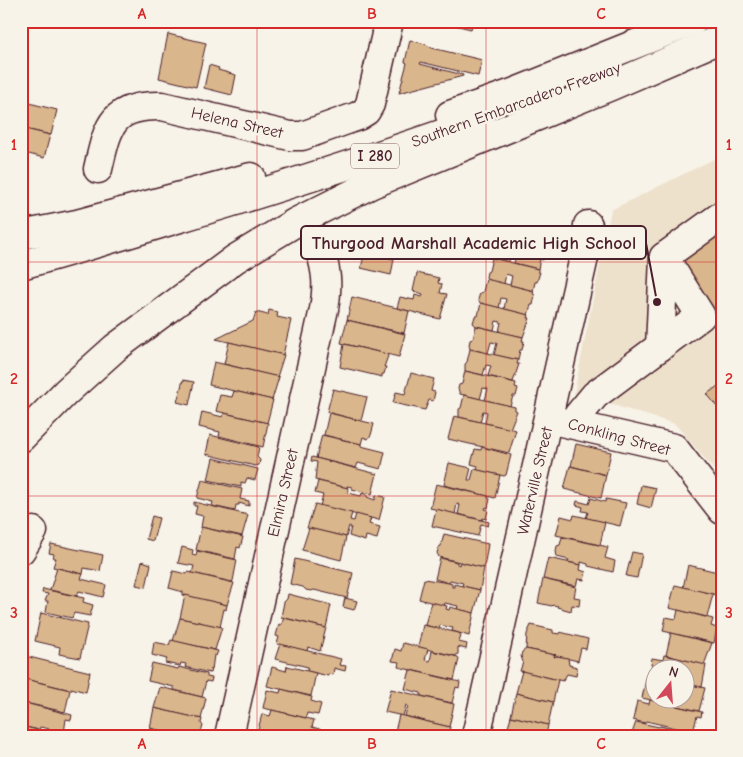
<svg xmlns="http://www.w3.org/2000/svg" width="743" height="757" font-family="'Comic Neue',sans-serif">
  <rect width="100%" height="100%" fill="#f7f3e8"/>
  <filter id="ink" filterUnits="userSpaceOnUse"><feTurbulence type="fractalNoise" baseFrequency=".02" numOctaves="2"/><feDisplacementMap in="SourceGraphic" scale="10" xChannelSelector="R" yChannelSelector="G"/><feConvolveMatrix kernelMatrix="1 2 1 2 8 2 1 2 1" color-interpolation-filters="sRGB"/></filter>
  <g filter="url(#ink)">
    <path fill="#eee1cc" d="M 722,155 L 722,479 L 675,424 L 574,393 L 611,210 Z"/>
    <g fill="#dab68c" stroke="#4a1f2b">
      <path d="M 438,21 L 473,21 L 471,29 Z"/>
      <path d="M 168,34 L 206,43 L 196,87 L 159,78 Z"/>
      <path d="M 410,40 L 425,44 L 432,48 L 482,60 L 478,76 L 421,62 L 420,64 L 463,75 L 463,76 L 399,93 L 407,63 L 405,62 Z"/>
      <path d="M 209,65 L 219,68 L 218,70 L 236,75 L 232,95 L 204,88 Z"/>
      <path d="M 21,101 L 57,110 L 51,135 L 21,128 Z"/>
      <path d="M 21,128 L 50,135 L 44,158 L 21,152 Z"/>
      <path d="M 722,232 L 722,325 L 677,266 Z"/>
      <path d="M 498,235 L 544,246 L 543,249 L 545,250 L 543,260 L 540,259 L 538,269 L 514,263 L 517,253 L 511,251 L 509,262 L 492,258 L 491,255 L 492,248 L 495,247 Z"/>
      <path d="M 365,252 L 394,259 L 391,275 L 361,268 Z"/>
      <path d="M 492,258 L 538,269 L 538,272 L 540,272 L 537,282 L 535,282 L 533,291 L 510,285 L 512,276 L 506,274 L 504,284 L 487,280 L 486,277 L 487,272 L 489,271 Z"/>
      <path d="M 417,273 L 439,278 L 438,283 L 442,284 L 440,293 L 447,294 L 440,319 L 397,308 L 400,297 L 414,300 L 415,295 L 422,297 L 423,294 L 413,291 Z"/>
      <path d="M 486,279 L 534,291 L 533,294 L 535,295 L 533,305 L 531,305 L 528,315 L 504,309 L 506,299 L 501,298 L 499,308 L 480,303 L 478,300 L 480,293 L 483,292 Z"/>
      <path d="M 352,297 L 409,311 L 404,333 L 347,320 Z"/>
      <path d="M 481,303 L 529,315 L 528,318 L 530,318 L 523,337 L 499,332 L 501,322 L 496,321 L 494,330 L 476,326 L 473,323 L 475,316 L 478,316 Z"/>
      <path d="M 269,310 L 278,312 L 277,317 L 291,320 L 283,355 L 216,339 L 253,321 L 256,312 L 268,315 Z"/>
      <path d="M 347,320 L 405,334 L 399,357 L 341,343 Z"/>
      <path d="M 476,326 L 523,337 L 522,341 L 524,341 L 522,350 L 520,350 L 518,360 L 494,355 L 497,343 L 491,342 L 488,353 L 470,349 L 469,345 L 470,340 L 473,339 Z"/>
      <path d="M 229,342 L 284,355 L 277,377 L 224,364 Z"/>
      <path d="M 344,344 L 387,354 L 388,356 L 384,367 L 386,367 L 384,374 L 382,374 L 382,377 L 340,367 Z"/>
      <path d="M 470,349 L 518,360 L 517,364 L 519,364 L 513,382 L 488,376 L 491,366 L 486,365 L 483,375 L 465,371 L 465,364 L 467,362 Z"/>
      <path d="M 214,362 L 279,377 L 272,400 L 209,385 Z"/>
      <path d="M 465,371 L 516,383 L 515,387 L 518,388 L 516,396 L 513,396 L 510,406 L 485,400 L 488,389 L 483,388 L 480,399 L 460,394 L 458,389 L 459,385 L 462,384 Z"/>
      <path d="M 411,373 L 434,379 L 431,391 L 435,392 L 433,401 L 429,400 L 425,410 L 393,403 L 396,392 L 405,394 Z"/>
      <path d="M 183,380 L 194,382 L 189,405 L 177,402 Z"/>
      <path d="M 722,383 L 722,413 L 707,394 Z"/>
      <path d="M 333,389 L 367,397 L 361,421 L 327,412 Z"/>
      <path d="M 234,391 L 273,400 L 267,423 L 216,411 L 220,395 L 232,397 Z"/>
      <path d="M 464,395 L 515,407 L 515,410 L 517,411 L 510,429 L 485,423 L 487,412 L 483,411 L 480,422 L 459,417 L 459,409 L 461,408 Z"/>
      <path d="M 202,412 L 223,417 L 224,413 L 268,423 L 263,447 L 219,436 L 220,432 L 199,427 Z"/>
      <path d="M 329,413 L 374,424 L 371,435 L 368,439 L 363,437 L 361,444 L 324,435 Z"/>
      <path d="M 454,416 L 516,430 L 509,453 L 448,439 Z"/>
      <path d="M 210,435 L 259,447 L 257,457 L 260,460 L 259,465 L 255,466 L 206,454 Z"/>
      <path d="M 322,435 L 361,444 L 361,446 L 385,452 L 381,469 L 358,463 L 356,468 L 316,458 Z"/>
      <path d="M 576,444 L 611,452 L 606,475 L 571,466 Z"/>
      <path d="M 482,447 L 511,455 L 506,475 L 504,476 L 477,470 L 478,466 L 471,464 L 475,449 L 481,450 Z"/>
      <path d="M 312,457 L 377,474 L 372,494 L 352,489 L 352,487 L 347,486 L 347,488 L 315,480 L 317,462 L 311,461 Z"/>
      <path d="M 213,458 L 258,469 L 255,480 L 247,478 L 245,483 L 241,482 L 241,487 L 208,480 Z"/>
      <path d="M 449,463 L 471,468 L 468,480 L 471,480 L 474,469 L 500,475 L 495,498 L 444,485 Z"/>
      <path d="M 570,466 L 606,475 L 601,498 L 564,489 Z"/>
      <path d="M 202,480 L 242,489 L 240,499 L 249,501 L 249,506 L 239,503 L 239,505 L 236,505 L 235,511 L 212,506 L 213,502 L 197,498 Z"/>
      <path d="M 318,481 L 348,488 L 348,493 L 361,496 L 362,493 L 367,495 L 367,497 L 375,500 L 376,495 L 385,497 L 379,520 L 320,506 L 323,495 L 315,493 Z"/>
      <path d="M 436,484 L 488,496 L 488,498 L 490,499 L 488,508 L 486,507 L 485,509 L 488,510 L 486,519 L 483,518 L 482,520 L 458,514 L 460,505 L 457,504 L 455,514 L 430,508 Z"/>
      <path d="M 641,485 L 656,488 L 651,508 L 637,504 Z"/>
      <path d="M 591,498 L 605,502 L 606,499 L 626,503 L 620,526 L 586,518 L 588,512 L 582,511 L 583,507 L 576,505 L 577,501 L 589,504 Z"/>
      <path d="M 194,502 L 248,515 L 242,536 L 201,527 L 203,516 L 195,514 L 197,506 L 194,506 Z"/>
      <path d="M 315,504 L 352,513 L 350,520 L 354,521 L 356,514 L 371,518 L 369,524 L 380,527 L 377,539 L 366,536 L 365,541 L 349,536 L 351,527 L 349,526 L 346,537 L 307,528 Z"/>
      <path d="M 436,509 L 489,522 L 488,526 L 481,524 L 478,536 L 432,526 Z"/>
      <path d="M 574,515 L 605,522 L 600,545 L 556,535 L 561,516 L 573,519 Z"/>
      <path d="M 152,516 L 159,518 L 153,541 L 146,539 Z"/>
      <path d="M 201,527 L 243,537 L 240,548 L 237,547 L 235,559 L 196,550 Z"/>
      <path d="M 309,528 L 346,537 L 341,560 L 302,550 Z"/>
      <path d="M 444,534 L 488,544 L 484,568 L 439,557 L 437,553 L 439,547 L 441,546 Z"/>
      <path d="M 562,537 L 608,547 L 605,558 L 615,561 L 613,572 L 588,566 L 588,564 L 581,562 L 581,565 L 568,562 L 569,560 L 557,557 L 556,551 L 557,546 L 560,545 Z"/>
      <path d="M 51,544 L 103,555 L 100,571 L 84,568 L 83,574 L 53,567 L 56,558 L 53,558 L 54,554 L 49,553 Z"/>
      <path d="M 182,547 L 193,550 L 192,555 L 196,556 L 197,551 L 237,560 L 233,581 L 232,582 L 192,573 L 194,566 L 178,563 Z"/>
      <path d="M 632,552 L 642,554 L 637,578 L 626,576 Z"/>
      <path d="M 440,558 L 457,562 L 457,564 L 459,565 L 460,562 L 484,568 L 480,590 L 462,586 L 463,583 L 450,580 L 449,583 L 435,579 Z"/>
      <path d="M 548,558 L 581,565 L 580,570 L 586,572 L 584,580 L 578,579 L 576,586 L 543,579 Z"/>
      <path d="M 295,559 L 353,573 L 347,598 L 314,590 L 311,591 L 306,590 L 303,587 L 290,584 Z"/>
      <path d="M 142,561 L 151,564 L 146,587 L 136,585 Z"/>
      <path d="M 688,565 L 722,573 L 722,596 L 683,588 Z"/>
      <path d="M 57,568 L 83,574 L 81,579 L 106,585 L 103,597 L 79,591 L 77,596 L 50,590 Z"/>
      <path d="M 173,571 L 187,574 L 188,572 L 234,583 L 227,605 L 183,595 L 183,592 L 169,588 Z"/>
      <path d="M 424,579 L 449,583 L 452,584 L 452,587 L 454,587 L 454,584 L 480,590 L 474,613 L 457,609 L 458,606 L 445,603 L 444,606 L 419,599 Z"/>
      <path d="M 543,579 L 576,587 L 574,597 L 580,598 L 579,606 L 572,605 L 571,611 L 557,607 L 558,606 L 553,605 L 552,606 L 538,603 Z"/>
      <path d="M 675,585 L 713,594 L 707,617 L 669,608 Z"/>
      <path d="M 43,589 L 84,598 L 83,602 L 93,605 L 90,616 L 74,613 L 72,618 L 46,612 L 48,601 L 45,601 L 48,594 L 42,593 Z"/>
      <path d="M 288,594 L 331,605 L 326,628 L 281,617 L 284,602 L 287,599 Z"/>
      <path d="M 185,595 L 227,605 L 226,610 L 224,609 L 220,627 L 180,618 Z"/>
      <path d="M 345,598 L 357,601 L 354,610 L 343,607 Z"/>
      <path d="M 431,602 L 447,606 L 446,609 L 449,610 L 450,607 L 474,613 L 469,636 L 452,631 L 453,628 L 440,625 L 439,629 L 425,625 Z"/>
      <path d="M 678,610 L 713,619 L 711,626 L 717,628 L 714,643 L 663,631 L 666,617 L 676,619 Z"/>
      <path d="M 41,613 L 88,624 L 80,658 L 59,654 L 60,647 L 35,641 Z"/>
      <path d="M 180,618 L 222,627 L 215,650 L 173,641 Z"/>
      <path d="M 284,618 L 326,628 L 320,651 L 308,647 L 307,651 L 277,644 L 279,637 L 276,636 L 279,624 L 281,625 L 282,623 Z"/>
      <path d="M 423,625 L 459,633 L 461,636 L 459,642 L 467,644 L 466,649 L 458,647 L 458,654 L 455,656 L 418,647 Z"/>
      <path d="M 531,625 L 553,630 L 553,633 L 560,634 L 560,632 L 588,639 L 586,649 L 581,648 L 578,661 L 557,656 L 555,654 L 555,655 L 526,649 L 527,634 Z"/>
      <path d="M 671,633 L 712,643 L 704,665 L 666,655 Z"/>
      <path d="M 171,640 L 218,651 L 216,656 L 214,655 L 212,670 L 211,669 L 210,673 L 185,667 L 186,664 L 181,663 L 180,666 L 165,663 L 167,659 L 152,655 L 154,642 L 169,645 Z"/>
      <path d="M 403,643 L 428,649 L 425,660 L 430,661 L 432,651 L 458,657 L 459,659 L 454,680 L 398,667 L 399,662 L 392,661 L 395,649 L 401,651 Z"/>
      <path d="M 280,644 L 341,659 L 339,665 L 346,666 L 345,671 L 334,668 L 333,675 L 328,674 L 328,676 L 307,671 L 308,667 L 275,659 Z"/>
      <path d="M 526,649 L 555,655 L 554,657 L 557,656 L 568,658 L 569,665 L 577,667 L 576,676 L 567,674 L 563,681 L 520,671 L 523,662 L 521,656 L 522,652 Z"/>
      <path d="M 21,655 L 90,672 L 86,692 L 71,688 L 71,690 L 21,678 Z"/>
      <path d="M 664,655 L 706,665 L 702,687 L 686,684 L 686,670 L 657,670 L 658,667 L 651,665 L 652,658 L 663,660 Z"/>
      <path d="M 152,663 L 178,669 L 179,667 L 207,674 L 207,677 L 212,678 L 211,682 L 206,681 L 202,697 L 174,690 L 174,687 L 148,681 Z"/>
      <path d="M 287,666 L 316,673 L 311,696 L 267,686 L 272,667 L 286,671 Z"/>
      <path d="M 410,670 L 460,682 L 459,688 L 456,687 L 452,703 L 421,696 L 421,693 L 405,689 Z"/>
      <path d="M 522,671 L 558,680 L 553,702 L 516,693 Z"/>
      <path d="M 647,675 L 656,677 L 656,700 L 686,700 L 686,684 L 705,688 L 699,711 L 642,698 Z"/>
      <path d="M 21,678 L 70,690 L 65,712 L 21,702 Z"/>
      <path d="M 160,687 L 206,698 L 201,719 L 154,708 Z"/>
      <path d="M 281,689 L 312,697 L 311,701 L 321,704 L 318,715 L 307,713 L 306,718 L 263,708 L 267,690 L 280,693 Z"/>
      <path d="M 391,689 L 454,704 L 449,727 L 405,716 L 408,706 L 406,705 L 403,716 L 385,712 Z"/>
      <path d="M 516,693 L 553,702 L 548,725 L 511,716 Z"/>
      <path d="M 650,700 L 702,712 L 701,717 L 697,716 L 693,732 L 646,721 L 645,723 L 633,720 L 637,701 L 649,704 Z"/>
      <path d="M 21,702 L 72,715 L 71,720 L 66,719 L 64,733 L 62,736 L 49,732 L 50,729 L 40,727 L 39,730 L 21,726 Z"/>
      <path d="M 154,708 L 202,719 L 201,723 L 203,726 L 200,736 L 181,736 L 150,728 Z"/>
      <path d="M 272,710 L 314,720 L 312,727 L 323,730 L 322,736 L 281,736 L 258,730 L 262,714 L 270,716 Z"/>
      <path d="M 399,715 L 450,727 L 448,736 L 394,736 Z"/>
      <path d="M 511,716 L 548,725 L 546,736 L 506,736 Z"/>
      <path d="M 636,722 L 659,727 L 660,726 L 697,735 L 631,736 Z"/>
      <path d="M 21,726 L 50,733 L 49,736 L 21,736 Z"/>
      <path d="M 150,728 L 181,736 L 148,736 Z"/>
      <path d="M 258,730 L 281,736 L 257,736 Z"/>
    </g>
    <g fill="none" stroke-linecap="round" stroke-linejoin="round">
      <defs>
        <g id="minor">
          <path d="M 98,169 C 108,126 111,105 162,106 L 290,136 L 302,136 L 358,116 L 366,111 L 370,104 L 389,21"/>
          <path d="M 660,347 L 664,257"/>
          <path d="M 557,421 L 674,448 L 722,510"/>
          <path d="M 571,424 L 595,395 L 701,316 L 664,257 L 722,215"/>
          <path d="M 21,550 L 33,531"/>
          <path d="M 229,736 L 324,309 C 328,286 327,272 320,250"/>
          <path d="M 476,736 L 585,253 L 588,225"/>
        </g>
        <g id="highway">
          <path d="M 450,115 L 513,93 L 693,21"/>
          <path d="M 21,235 L 77,224 L 251,177"/>
          <path d="M 21,265 C 91,246 160,224 229,203 C 312,177 396,151 478,121"/>
          <path d="M 21,438 L 66,392 L 115,348 L 235,259 L 296,222 L 372,184 L 611,86 L 722,38"/>
        </g>
      </defs>
      <use href="#minor" stroke="#4a1f2b" stroke-width="31"/>
      <use href="#highway" stroke="#4a1f2b" stroke-width="31"/>
      <use href="#minor" stroke="#f7f3e8" stroke-width="28"/>
      <use href="#highway" stroke="#f7f3e8" stroke-width="28"/>
    </g>
  </g>
  <path fill="none" stroke="#d62828" stroke-width="1" stroke-opacity="0.55" d="M 257,21 L 257,736M 486,21 L 486,736M 21,262 L 722,262M 21,496 L 722,496"/>
  <g text-anchor="middle" dominant-baseline="central" stroke-width="5" stroke-linejoin="round" paint-order="stroke">
    <rect fill="#f7f3e8" stroke="#7e5f64" stroke-width="1" x="351" y="143.5" width="48" height="25" rx="4"/>
    <g font-size="15" font-weight="bold" fill="#4a1f2b">
      <text x="375" y="156">I 280</text>
    </g>
    <g font-size="16" fill="#4a1f2b" stroke="#f7f3e8">
      <text transform="translate(516 105) rotate(-20)">Southern Embarcadero Freeway</text>
      <text transform="translate(237 123) rotate(13)">Helena Street</text>
      <text transform="translate(619 437) rotate(15)">Conkling Street</text>
      <text transform="translate(535 481) rotate(-77)">Waterville Street</text>
      <text transform="translate(283 493) rotate(-77)">Elmira Street</text>
    </g>
  </g>
  <path fill="none" stroke="#4a1f2b" stroke-width="2" d="M657 302L646 243"/>
  <circle fill="#4a1f2b" stroke="#f7f3e8" stroke-width="2" cx="657" cy="302" r="5"/>
  <rect fill="#f7f3e8" stroke="#4a1f2b" stroke-width="2" x="301" y="226" width="345" height="33" rx="5"/>
  <g font-size="18" text-anchor="middle" font-weight="bold" fill="#4a1f2b">
    <text x="474" y="249">Thurgood Marshall Academic High School</text>
  </g>
  <rect width="743" height="757" fill="none" stroke="#f7f3e8" stroke-width="55"/>
  <g transform="translate(670 684) rotate(17)"><circle r="24" fill="#f7f3e8" stroke="#b29e9c"/>
  <path d="M0-4L9 19L0 12L-9 19Z" fill="#d1495b"/>
  <text y="-8" font-size="14" font-weight="bold" text-anchor="middle" fill="#4a1f2b">N</text>
  </g>
  <rect x="28" y="28" width="688" height="702" fill="none" stroke="#d62828" stroke-width="2"/>
  <g font-size="16" text-anchor="middle" font-weight="bold" fill="#d62828">
    <text x="142" y="19">A</text>
    <text x="372" y="19">B</text>
    <text x="601" y="19">C</text>
    <text x="14" y="150">1</text>
    <text x="729" y="150">1</text>
    <text x="14" y="384">2</text>
    <text x="729" y="384">2</text>
    <text x="14" y="618">3</text>
    <text x="729" y="618">3</text>
    <text x="142" y="749">A</text>
    <text x="372" y="749">B</text>
    <text x="601" y="749">C</text>
  </g>
</svg>
